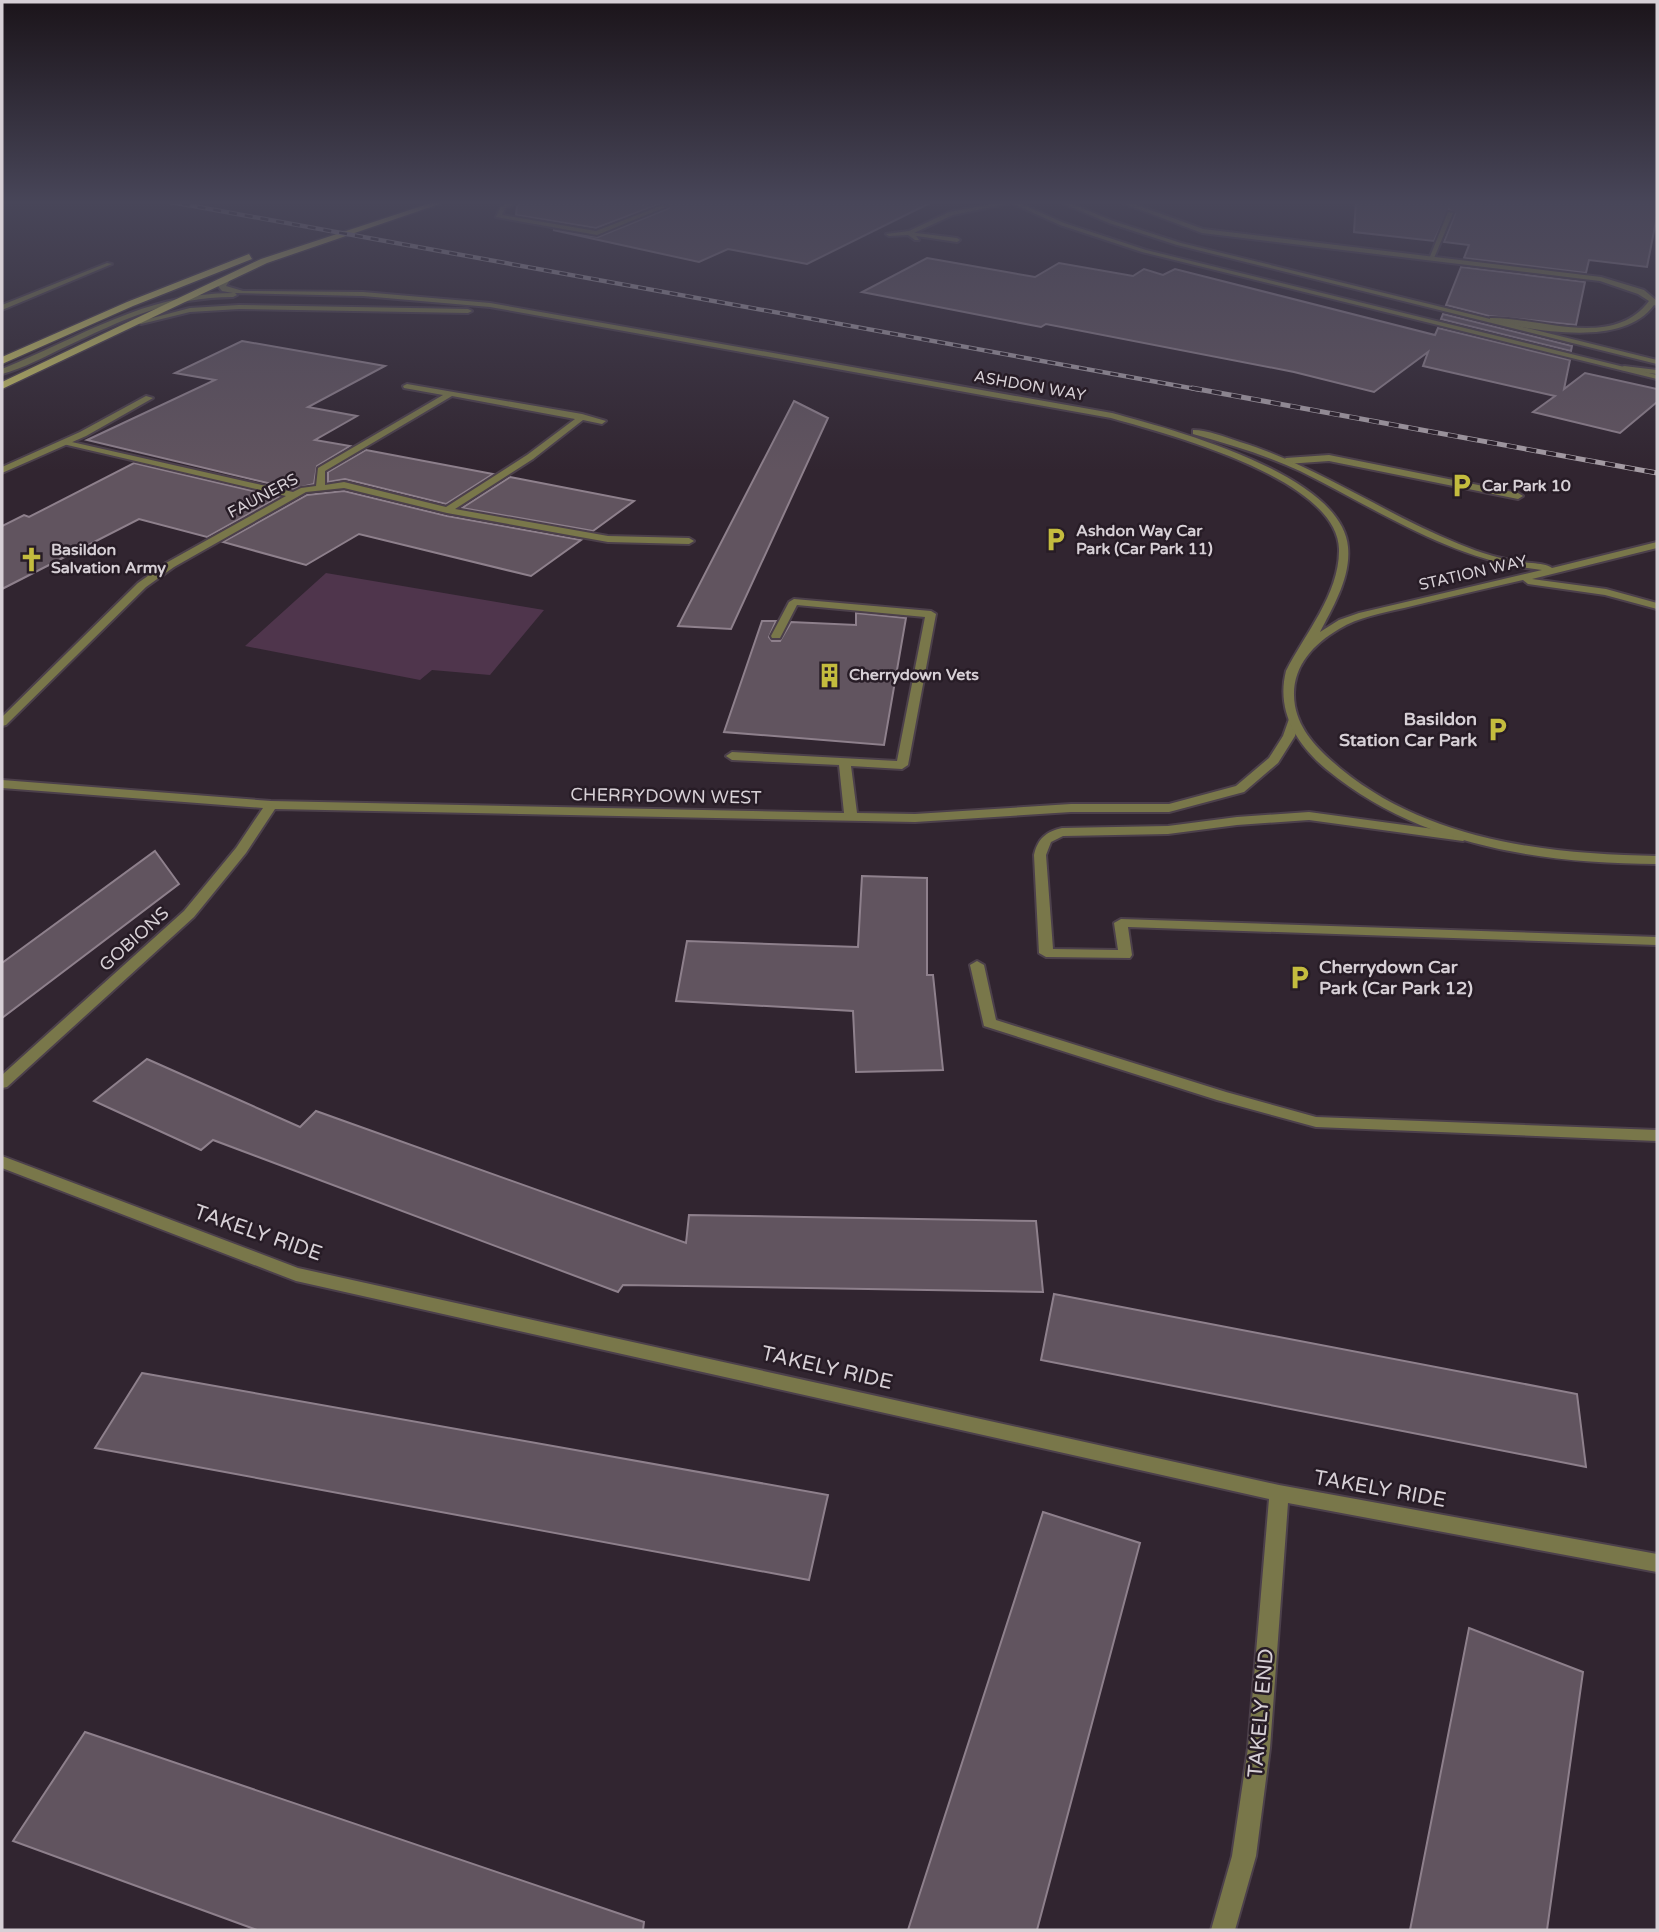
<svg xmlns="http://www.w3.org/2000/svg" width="1659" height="1932" font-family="'Varela Round',sans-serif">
  <rect width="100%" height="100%" fill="#312530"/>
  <path fill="#4f354c" d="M 326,573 L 544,610 L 490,675 L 432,670 L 420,680 L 245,646 Z"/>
  <g fill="#61545f" stroke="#8e808c" stroke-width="2">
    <path d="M 525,201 L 637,201 L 643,205 L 648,201 L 934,201 L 807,264 L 728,249 L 699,262 L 553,230 L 598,237 L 669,208 L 669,203 L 662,203 L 596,228 L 516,215 L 517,206 Z"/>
    <path d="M 1356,201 L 1657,201 L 1657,216 L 1647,267 L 1589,260 L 1586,273 L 1464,258 L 1469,245 L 1444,242 L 1455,214 L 1449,209 L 1434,241 L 1354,232 Z"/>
    <path d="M 927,258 L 1035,277 L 1059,263 L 1133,276 L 1144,269 L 1163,275 L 1175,269 L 1435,335 L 1438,328 L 1570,360 L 1564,389 L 1585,373 L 1657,389 L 1657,402 L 1620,433 L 1533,412 L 1555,396 L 1423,366 L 1428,352 L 1374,392 L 1294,372 L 1046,324 L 1041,327 L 862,292 Z"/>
    <path d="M 1461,267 L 1585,282 L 1576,325 L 1489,316 L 1446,305 Z"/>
    <path d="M 1443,314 L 1572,346 L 1571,351 L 1441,319 Z"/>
    <path d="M 242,341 L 385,366 L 308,407 L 357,416 L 315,440 L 350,446 L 317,466 L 314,484 L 293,489 L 87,440 L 215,380 L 175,373 Z"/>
    <path d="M 794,401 L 828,418 L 731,629 L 678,626 Z"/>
    <path d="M 366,450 L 493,474 L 446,504 L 345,479 L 328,482 L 328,472 Z"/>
    <path d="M 134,463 L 279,497 L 207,537 L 139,519 L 2,589 L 2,526 L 24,515 L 29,517 Z"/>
    <path d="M 510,477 L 634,501 L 593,531 L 462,508 Z"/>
    <path d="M 344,491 L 447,516 L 581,540 L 531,576 L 359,534 L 306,565 L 223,542 L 307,495 Z"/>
    <path d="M 856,613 L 906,618 L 884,745 L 724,732 L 762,621 L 776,621 L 769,637 L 772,641 L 780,641 L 791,622 L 856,625 Z"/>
    <path d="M 155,851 L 179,884 L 2,1018 L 2,963 Z"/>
    <path d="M 862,876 L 927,878 L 927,975 L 933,975 L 943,1070 L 856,1072 L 853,1011 L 676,1001 L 687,941 L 858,947 Z"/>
    <path d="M 147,1059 L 300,1127 L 316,1111 L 686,1243 L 689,1215 L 1036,1221 L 1043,1292 L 623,1285 L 618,1292 L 213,1140 L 201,1150 L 94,1101 Z"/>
    <path d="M 1054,1294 L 1577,1394 L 1586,1467 L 1041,1360 Z"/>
    <path d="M 142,1373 L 828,1495 L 809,1580 L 95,1448 Z"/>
    <path d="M 1043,1512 L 1140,1543 L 1037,1930 L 908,1930 Z"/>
    <path d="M 1469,1628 L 1583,1672 L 1547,1930 L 1410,1930 Z"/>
    <path d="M 85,1732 L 644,1922 L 643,1930 L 257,1930 L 13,1841 Z"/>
  </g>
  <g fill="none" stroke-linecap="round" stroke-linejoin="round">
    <defs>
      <g id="service">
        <path d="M 513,201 L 522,201 L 505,208 L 502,215 L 596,231 L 663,205 L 668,206 L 597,235 L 496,217 L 501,206 Z"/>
        <path d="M 639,201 L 646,201 L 642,203 Z"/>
        <path d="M 1448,212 L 1453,213 L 1434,258 L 1429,259 Z"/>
        <path d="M 908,232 L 957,238 L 960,240 L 957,242 L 910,235 Z"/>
        <path d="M 107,263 L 112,264 L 2,310 L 2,305 Z"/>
        <path d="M 146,396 L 153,398 L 86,436 L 2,473 L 2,467 L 80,432 Z"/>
        <path d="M 1329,455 L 1518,493 L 1523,496 L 1518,499 L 1329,461 L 1286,464 L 1282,461 L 1286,458 Z"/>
        <path d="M 1309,812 L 1463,833 L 1469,837 L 1463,841 L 1309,820 L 1237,825 L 1168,834 L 1063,836 L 1051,842 L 1046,855 L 1053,949 L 1118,950 L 1114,923 L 1121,919 L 1657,937 L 1657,945 L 1128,927 L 1132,955 L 1130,958 L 1046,957 L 1039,953 L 1034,855 C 1038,838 1046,832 1062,828 L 1168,826 L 1237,817 Z"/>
        <path d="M 977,961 L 984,965 L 996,1020 L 1226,1092 L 1316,1117 L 1657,1130 L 1657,1141 L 1316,1127 L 1217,1100 L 984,1026 L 970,965 Z"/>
      </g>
      <g id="minor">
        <path d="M 1008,201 L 1015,202 L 953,215 L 914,233 L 919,240 L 915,240 L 908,235 L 889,236 L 886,234 L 909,231 L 949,212 Z"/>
        <path d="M 1117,201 L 1126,201 L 1203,229 L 1601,277 L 1644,290 L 1657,301 L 1657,306 L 1654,305 C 1623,348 1538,330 1493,322 L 1490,322 L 1490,318 C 1539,317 1613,350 1649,301 L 1638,294 L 1600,281 L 1202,233 Z"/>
        <path d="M 1624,366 L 1657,370 L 1657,374 L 1621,370 L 1620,368 Z"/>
        <path d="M 407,384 L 582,414 L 606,421 L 602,424 L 583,420 L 533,459 L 455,509 L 608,536 L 689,538 L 694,541 L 689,544 L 608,542 L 447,513 L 344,488 L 306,492 L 174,567 L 146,587 L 6,725 L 2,726 L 2,717 L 138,583 L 166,563 L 286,496 L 63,444 L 63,440 L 293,492 L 301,488 L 316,486 L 318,468 L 443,395 L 404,388 L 403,386 ZM 452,396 L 575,419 L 527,455 L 446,507 L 344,482 L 325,485 L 325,471 Z"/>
        <path d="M 794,599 L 931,611 L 936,614 L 908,765 L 902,769 L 851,766 L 857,813 L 915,814 L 1071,804 L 1169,804 L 1236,786 L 1269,758 L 1283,736 L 1289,719 L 1293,718 L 1299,721 L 1295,736 L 1278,763 L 1244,792 L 1169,812 L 1071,812 L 915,822 L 275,809 L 246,853 L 194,917 L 7,1087 L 2,1088 L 2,1075 L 184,911 L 236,848 L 263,808 L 2,788 L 2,780 L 271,801 L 844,813 L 839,765 L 732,760 L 726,756 L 732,752 L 897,761 L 925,617 L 797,605 L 780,638 L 772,638 L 771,636 L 789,602 Z"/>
        <path d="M 2,1156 L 298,1268 L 1279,1485 L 1657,1554 L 1657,1572 L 1288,1503 L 1270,1748 L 1256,1856 L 1235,1930 L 1211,1930 L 1232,1856 L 1248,1748 L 1269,1499 L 296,1281 L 2,1168 Z"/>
      </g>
      <g id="tertiary">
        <path d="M 1007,201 L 1015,201 L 1064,223 L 1146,250 L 1657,375 L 1657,379 L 1142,252 L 1060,225 Z"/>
        <path d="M 1057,201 L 1065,201 L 1113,221 L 1181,243 L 1657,360 L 1657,364 L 1177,245 L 1109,223 Z"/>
        <path d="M 228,276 L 231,278 L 226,286 L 243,291 L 363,292 L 490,303 L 1112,413 C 1171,429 1342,474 1348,547 C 1351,577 1333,607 1320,632 L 1339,620 L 1359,613 L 1542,570 C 1452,561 1379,510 1300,471 C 1265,455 1229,444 1193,434 L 1193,430 C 1208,430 1225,437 1240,442 C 1318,466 1384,514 1459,544 C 1483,554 1507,561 1532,563 C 1540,564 1547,564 1552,568 L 1657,542 L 1657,548 L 1532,579 L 1606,589 L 1657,603 L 1657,609 L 1605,595 L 1528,584 L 1523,580 C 1484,589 1444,598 1404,608 C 1382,613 1359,617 1339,629 C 1310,646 1289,671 1295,706 C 1300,733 1321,752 1341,769 C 1429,841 1547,854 1657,856 L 1657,864 C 1539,863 1419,846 1326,769 C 1296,744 1276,710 1286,671 C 1305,634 1340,593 1339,549 C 1337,478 1167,434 1111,418 L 490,307 L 363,296 L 235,293 L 237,295 L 233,297 C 170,297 122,320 67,346 C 46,356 24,368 2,374 L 2,369 C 79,338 146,293 233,293 L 222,291 L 218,286 Z"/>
        <path d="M 239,305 L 468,309 L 472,311 L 468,313 L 239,309 L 190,312 L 141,324 L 137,322 L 190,308 Z"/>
      </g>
      <g id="primary">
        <path d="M 437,201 L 448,201 L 267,263 L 2,389 L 2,382 L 261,259 Z"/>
        <path d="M 249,254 L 252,259 L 133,306 L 2,364 L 2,357 L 127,302 Z"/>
      </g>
    </defs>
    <use href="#service" stroke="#4c404b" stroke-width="4"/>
    <use href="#minor" stroke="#4c404b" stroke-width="4"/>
    <use href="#tertiary" stroke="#4c404b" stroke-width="4"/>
    <use href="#primary" stroke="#4c404b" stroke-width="3"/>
    <use href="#service" fill="#79774a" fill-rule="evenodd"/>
    <use href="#minor" fill="#79774a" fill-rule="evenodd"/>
    <use href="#tertiary" fill="#79774a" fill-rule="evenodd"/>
    <use href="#primary" fill="#c8c363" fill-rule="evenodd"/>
    <defs>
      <path id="rail-far1" d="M 166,201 L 1201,390"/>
      <path id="rail" d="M 1192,388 L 1657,473"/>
    </defs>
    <use href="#rail-far1" stroke="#a69da5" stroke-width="4.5"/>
    <use href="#rail" stroke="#a69da5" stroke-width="5"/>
    <use href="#rail-far1" stroke="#271c26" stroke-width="2.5" stroke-dasharray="8" stroke-linecap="butt"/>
    <use href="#rail" stroke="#271c26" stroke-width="3.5" stroke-dasharray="10" stroke-linecap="butt"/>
  </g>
  <linearGradient id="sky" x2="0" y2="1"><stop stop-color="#1b141a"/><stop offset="0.43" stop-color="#484659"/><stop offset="1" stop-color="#484659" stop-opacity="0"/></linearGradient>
  <rect width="1659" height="471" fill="url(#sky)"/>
  <defs>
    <symbol id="parking-bare" viewBox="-9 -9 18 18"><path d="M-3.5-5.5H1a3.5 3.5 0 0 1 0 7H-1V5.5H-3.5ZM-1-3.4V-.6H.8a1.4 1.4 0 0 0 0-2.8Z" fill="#c4bc3e" stroke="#271c26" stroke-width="2.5" paint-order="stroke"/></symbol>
    <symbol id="church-bare" viewBox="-9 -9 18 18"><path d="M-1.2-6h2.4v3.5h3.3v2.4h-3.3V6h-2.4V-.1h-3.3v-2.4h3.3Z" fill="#c4bc3e" stroke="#271c26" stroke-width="2.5" paint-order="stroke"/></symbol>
    <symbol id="building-bare" viewBox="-9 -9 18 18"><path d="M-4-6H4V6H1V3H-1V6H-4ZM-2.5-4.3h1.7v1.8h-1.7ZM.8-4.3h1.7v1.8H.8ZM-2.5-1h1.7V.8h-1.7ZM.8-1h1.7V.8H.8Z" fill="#c4bc3e" stroke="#271c26" stroke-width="2.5" paint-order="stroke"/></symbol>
  </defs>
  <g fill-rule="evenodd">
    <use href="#parking-bare" x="1444" y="468" width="35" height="35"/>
    <use href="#parking-bare" x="1038" y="522" width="35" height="35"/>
    <use href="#church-bare" x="14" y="542" width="35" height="35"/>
    <use href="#building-bare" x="812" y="658" width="35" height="35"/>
    <use href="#parking-bare" x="1480" y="712" width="35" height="35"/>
    <use href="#parking-bare" x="1282" y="960" width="35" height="35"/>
  </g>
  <g text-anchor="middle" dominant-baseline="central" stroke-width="5" stroke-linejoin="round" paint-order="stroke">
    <g font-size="16" fill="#d7d0d6" stroke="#271c26">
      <text transform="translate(1030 386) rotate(10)">ASHDON WAY</text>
      <text transform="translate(263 496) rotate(-28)">FAUNERS</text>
      <text transform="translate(1473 573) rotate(-13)">STATION WAY</text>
    </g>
    <g font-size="16" font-weight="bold" fill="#d7d0d6" stroke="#271c26" text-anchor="start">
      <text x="1482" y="486">Car Park 10</text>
      <text x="1076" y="531">Ashdon Way Car<tspan x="1076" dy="18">Park (Car Park 11)</tspan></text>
      <text x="51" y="550">Basildon<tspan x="51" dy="18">Salvation Army</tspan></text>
      <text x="849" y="675">Cherrydown Vets</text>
    </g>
    <g font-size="18" font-weight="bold" fill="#d7d0d6" stroke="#271c26" text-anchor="end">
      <text x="1477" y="719">Basildon<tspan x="1477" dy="21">Station Car Park</tspan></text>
      <text x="1319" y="967" text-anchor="start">Cherrydown Car<tspan x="1319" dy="21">Park (Car Park 12)</tspan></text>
    </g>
    <g font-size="18" fill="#d7d0d6" stroke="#271c26">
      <text transform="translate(666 796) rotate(1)">CHERRYDOWN WEST</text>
      <text transform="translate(134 939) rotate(-42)">GOBIONS</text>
    </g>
    <g font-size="21" fill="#d7d0d6" stroke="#271c26">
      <text transform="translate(258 1233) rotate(19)">TAKELY RIDE</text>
      <text transform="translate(827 1368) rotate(13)">TAKELY RIDE</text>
      <text transform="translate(1380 1489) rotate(10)">TAKELY RIDE</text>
      <text transform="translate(1261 1713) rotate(-85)">TAKELY END</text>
    </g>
  </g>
  <rect width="1659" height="1932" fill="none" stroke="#d7d0d6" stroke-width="7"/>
</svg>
